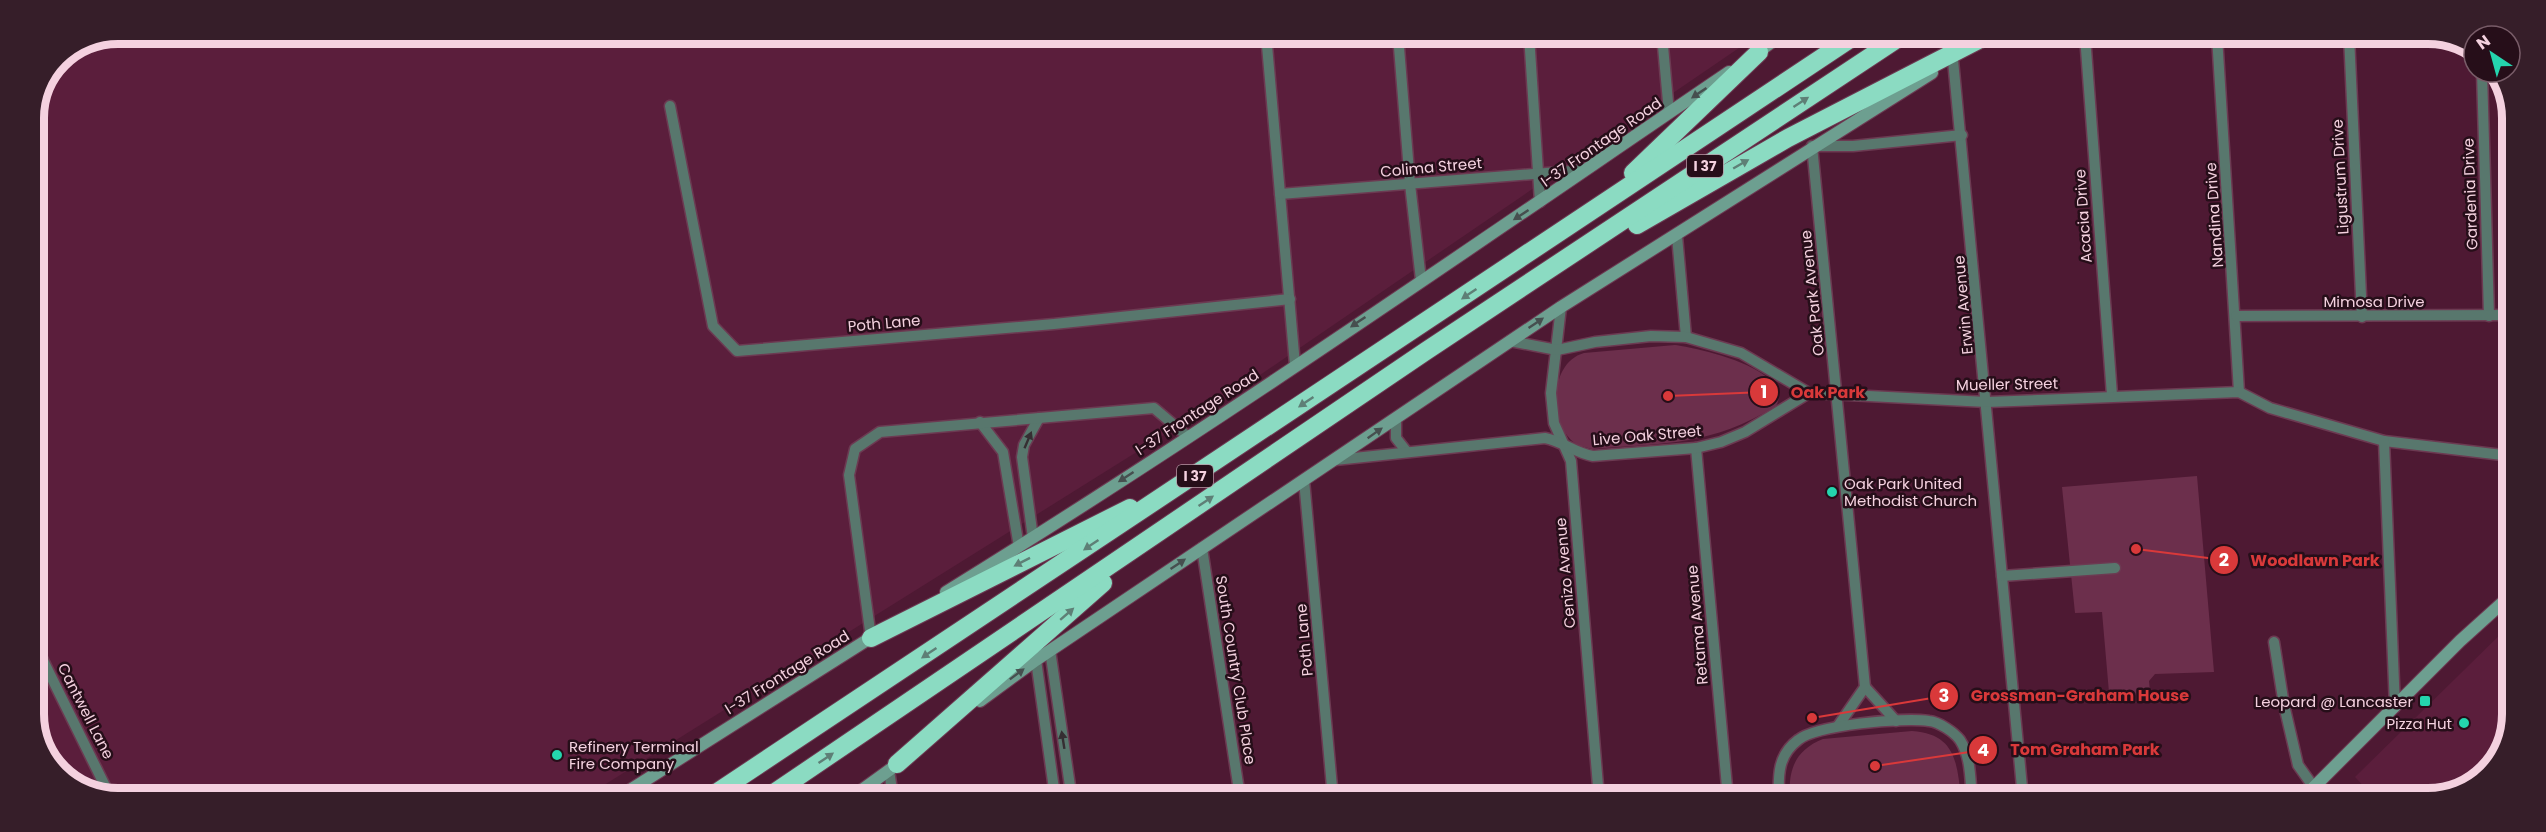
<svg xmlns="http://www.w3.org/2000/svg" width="2546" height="832" font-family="Poppins,sans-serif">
  <rect width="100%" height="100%" fill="#4e1933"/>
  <g fill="#5b1e3c">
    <path d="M 118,33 L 1758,35 L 1263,373 L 585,797 L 96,796 L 54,770 L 33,720 L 33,118 L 58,58 Z"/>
    <path d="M 2511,624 L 2510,736 L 2479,782 L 2458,789 L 2369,792 L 2355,777 Z"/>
  </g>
  <g fill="#6c2f4c">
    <path d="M 1675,345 C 1699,348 1796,370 1776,406 C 1712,446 1664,443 1592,449 C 1584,447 1577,446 1571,440 C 1548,417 1551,362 1584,353 Z"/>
    <path d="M 2197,476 L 2214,672 L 2155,674 L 2149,681 L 2151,702 L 2110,704 L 2102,612 L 2075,613 L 2062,487 Z"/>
    <path d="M 1912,731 C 1956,734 1957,763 1961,798 L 1790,798 C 1788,770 1795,750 1823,739 Z"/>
  </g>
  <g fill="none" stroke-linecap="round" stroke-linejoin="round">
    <defs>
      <g id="minor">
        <path d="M 1266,34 L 1295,365"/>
        <path d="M 1398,35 L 1410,184 L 1421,280"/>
        <path d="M 1529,35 L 1540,202"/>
        <path d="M 1662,35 L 1669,113"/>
        <path d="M 2085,36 L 2112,395"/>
        <path d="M 2217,36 L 2239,392"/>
        <path d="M 2349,36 L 2362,317"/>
        <path d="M 1953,60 L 2023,798"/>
        <path d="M 2482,72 L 2489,316"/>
        <path d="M 670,106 L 713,326 L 737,351 L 1054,324 L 1290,299"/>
        <path d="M 1280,194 L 1584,170"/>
        <path d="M 1677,236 L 1686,337"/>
        <path d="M 1561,307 L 1551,393 L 1554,423 L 1571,461 L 1599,798"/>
        <path d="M 2236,316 L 2512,315"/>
        <path d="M 1510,341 L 1557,350 L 1595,342 L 1651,336 L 1686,337 L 1741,353 L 1809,393 L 1987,402 L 2239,392 L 2270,408 L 2384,441 L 2511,456"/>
        <path d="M 1396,418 L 1396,438 L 1407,452"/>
        <path d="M 980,422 L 1003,452 L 1019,547"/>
        <path d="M 2384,441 L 2395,707"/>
        <path d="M 1696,448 L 1728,798"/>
        <path d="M 1335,460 L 1545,438 C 1562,441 1575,453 1593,456 L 1696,448 L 1721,442 L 1745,432 L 1809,393"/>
        <path d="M 1304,480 L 1333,798"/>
        <path d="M 1033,538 L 1022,457 L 1024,445 L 1039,418"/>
        <path d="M 1202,548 L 1240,797"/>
        <path d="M 2002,576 L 2115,568"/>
        <path d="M 871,638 L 849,475 L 855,449 L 880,432 L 1154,408 L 1187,436"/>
        <path d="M 33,640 L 110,796"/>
        <path d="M 2274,642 L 2284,705 L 2298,765 L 2315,789"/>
        <path d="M 1050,650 L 1070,786 L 1067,797"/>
        <path d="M 1036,660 L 1054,789 L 1060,797"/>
        <path d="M 1865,687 L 1896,721"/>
        <path d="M 1838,726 L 1865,687 L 1812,146 L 1853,146 L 1962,135"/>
        <path d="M 889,770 L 893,797"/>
        <path d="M 1779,798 C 1778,775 1778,755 1798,740 C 1816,725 1904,717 1929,721 C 1939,722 1954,732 1960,740 C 1971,757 1970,779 1972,798"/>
      </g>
      <g id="secondary">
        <path d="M 1753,56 L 1781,35"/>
        <path d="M 946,592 C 1213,427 1470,248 1729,72"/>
        <path d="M 980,701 L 1036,660 L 1561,307 L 1932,73"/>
        <path d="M 619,797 L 875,635"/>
        <path d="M 852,797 L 902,761"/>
        <path d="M 2302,799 L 2460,641 L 2511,595"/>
      </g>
      <g id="motorway">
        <path d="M 1633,173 L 1759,52"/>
        <path d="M 1637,225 L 1788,138 L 1988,35"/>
        <path d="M 871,638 L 1130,508"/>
        <path d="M 897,764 L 1103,583"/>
        <path d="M 710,797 L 1856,35"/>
        <path d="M 768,797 L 1426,351 L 1903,35"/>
      </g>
    </defs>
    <use href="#minor" stroke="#6c3a52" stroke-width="13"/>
    <use href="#secondary" stroke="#6c3a52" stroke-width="14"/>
    <use href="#motorway" stroke="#6c3a52" stroke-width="20"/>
    <use href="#minor" stroke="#58776d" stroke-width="10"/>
    <use href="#secondary" stroke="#6d9f90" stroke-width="12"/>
    <use href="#motorway" stroke="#8bdbc2" stroke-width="18"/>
  </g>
  <defs><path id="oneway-solid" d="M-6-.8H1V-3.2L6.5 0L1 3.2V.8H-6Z" transform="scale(1.5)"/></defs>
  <g fill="#464f4f">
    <use href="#oneway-solid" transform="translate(1699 93) rotate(146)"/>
    <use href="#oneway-solid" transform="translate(1521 215) rotate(147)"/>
    <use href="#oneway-solid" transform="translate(1358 322) rotate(146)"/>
    <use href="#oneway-solid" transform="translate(1536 323) rotate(-34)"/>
    <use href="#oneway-solid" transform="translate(1375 433) rotate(-35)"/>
    <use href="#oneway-solid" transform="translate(1126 477) rotate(147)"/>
    <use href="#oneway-solid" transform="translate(1178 564) rotate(-34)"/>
    <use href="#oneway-solid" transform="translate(1017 674) rotate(-37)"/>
  </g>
  <g fill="#5e7f76">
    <use href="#oneway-solid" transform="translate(1801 102) rotate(-33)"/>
    <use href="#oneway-solid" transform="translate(1741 164) rotate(-30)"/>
    <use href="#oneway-solid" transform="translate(1469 294) rotate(146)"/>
    <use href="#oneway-solid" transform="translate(1306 402) rotate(146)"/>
    <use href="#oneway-solid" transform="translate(1206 501) rotate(-34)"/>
    <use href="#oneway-solid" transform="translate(1091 545) rotate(146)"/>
    <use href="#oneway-solid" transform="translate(1022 562) rotate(153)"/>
    <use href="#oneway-solid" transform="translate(1067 614) rotate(-41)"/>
    <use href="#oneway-solid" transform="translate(929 653) rotate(146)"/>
    <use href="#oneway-solid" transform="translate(826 758) rotate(-34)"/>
  </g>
  <g fill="#352e32">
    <use href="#oneway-solid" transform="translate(1028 440) rotate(-67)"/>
    <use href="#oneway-solid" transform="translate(1063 740) rotate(-99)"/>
  </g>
  <g fill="#24d5ae" stroke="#260e19" stroke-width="2">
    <circle cx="1832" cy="492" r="6"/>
    <rect x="2419" y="695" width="12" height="12" rx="3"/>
    <circle cx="2464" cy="723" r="6"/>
    <circle cx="557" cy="755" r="6"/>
  </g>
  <g text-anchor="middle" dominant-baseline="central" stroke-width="5" stroke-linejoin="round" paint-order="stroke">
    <g fill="#260e19" stroke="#b696a4" stroke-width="1.5">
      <rect x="1687" y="155" width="36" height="22" rx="4.5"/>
      <rect x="1177" y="465" width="36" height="22" rx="4.5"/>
    </g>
    <g font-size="14" font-weight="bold" fill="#f4d1df">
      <text x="1705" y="166">I 37</text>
      <text x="1195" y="476">I 37</text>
    </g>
    <g font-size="15" fill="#f4d1df" stroke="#260e19">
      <text transform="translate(1601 142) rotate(-35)">I-37 Frontage Road</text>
      <text transform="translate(1431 167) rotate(-5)">Colima Street</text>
      <text transform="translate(2340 177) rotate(-93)">Ligustrum Drive</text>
      <text transform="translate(2470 194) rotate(-92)">Gardenia Drive</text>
      <text transform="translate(2214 215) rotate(-94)">Nandina Drive</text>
      <text transform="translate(2083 216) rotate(-94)">Acacia Drive</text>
      <text transform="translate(1812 293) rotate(-96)">Oak Park Avenue</text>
      <text x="2374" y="301">Mimosa Drive</text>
      <text transform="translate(1963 305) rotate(-95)">Erwin Avenue</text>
      <text transform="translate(884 323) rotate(-5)">Poth Lane</text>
      <text transform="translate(2007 384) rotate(-1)">Mueller Street</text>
      <text transform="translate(1197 412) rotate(-33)">I-37 Frontage Road</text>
      <text transform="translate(1647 435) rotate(-5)">Live Oak Street</text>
      <text transform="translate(1565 573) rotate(-95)">Cenizo Avenue</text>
      <text transform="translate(1697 625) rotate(-95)">Retama Avenue</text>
      <text transform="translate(1304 640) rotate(-95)">Poth Lane</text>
      <text transform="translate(1236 670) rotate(81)">South Country Club Place</text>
      <text transform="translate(787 672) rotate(-32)">I-37 Frontage Road</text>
      <text transform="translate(86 711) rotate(63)">Cantwell Lane</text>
    </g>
    <g font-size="15" fill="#f4d1df" stroke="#260e19" text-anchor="start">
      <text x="1844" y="483">Oak Park United<tspan x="1844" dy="17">Methodist Church</tspan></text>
      <text x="2413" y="701" text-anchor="end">Leopard @ Lancaster</text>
      <text x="2452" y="723" text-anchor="end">Pizza Hut</text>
      <text x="569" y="746">Refinery Terminal<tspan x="569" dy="17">Fire Company</tspan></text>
    </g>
  </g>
  <path d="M0 0H2546V832H0ZM118 44H2428A74 74 0 0 1 2502 118V714A74 74 0 0 1 2428 788H118A74 74 0 0 1 44 714V118A74 74 0 0 1 118 44Z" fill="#361e29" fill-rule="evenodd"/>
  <path fill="none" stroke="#f4d1df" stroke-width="8" d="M118 44H2428A74 74 0 0 1 2502 118V714A74 74 0 0 1 2428 788H118A74 74 0 0 1 44 714V118A74 74 0 0 1 118 44Z"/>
  <path fill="none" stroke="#d9393a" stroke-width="2" d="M1668 396L1764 392M2136 549L2224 560M1812 718L1944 696M1875 766L1983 750"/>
  <g fill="#d9393a" stroke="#260e19" stroke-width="2">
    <circle cx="1668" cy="396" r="6"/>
    <circle cx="2136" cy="549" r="6"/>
    <circle cx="1812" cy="718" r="6"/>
    <circle cx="1875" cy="766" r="6"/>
    <circle cx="1764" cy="392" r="15"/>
    <circle cx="2224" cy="560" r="15"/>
    <circle cx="1944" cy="696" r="15"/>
    <circle cx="1983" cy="750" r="15"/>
  </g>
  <g font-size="18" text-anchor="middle" font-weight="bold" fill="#fff">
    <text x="1764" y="398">1</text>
    <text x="2224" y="566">2</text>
    <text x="1944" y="702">3</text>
    <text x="1983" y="756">4</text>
  </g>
  <g font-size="16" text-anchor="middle" font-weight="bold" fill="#d9393a" stroke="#260e19" stroke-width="5" stroke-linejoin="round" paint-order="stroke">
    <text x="1828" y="398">Oak Park</text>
    <text x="2315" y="566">Woodlawn Park</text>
    <text x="2080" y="701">Grossman-Graham House</text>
    <text x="2085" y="755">Tom Graham Park</text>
  </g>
  <g transform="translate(2492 54) rotate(324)"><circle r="28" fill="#260e19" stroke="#785c68" stroke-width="1.5"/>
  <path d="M0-4.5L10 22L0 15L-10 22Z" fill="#24d5ae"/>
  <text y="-9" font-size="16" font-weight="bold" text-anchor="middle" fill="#f4d1df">N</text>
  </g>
</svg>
